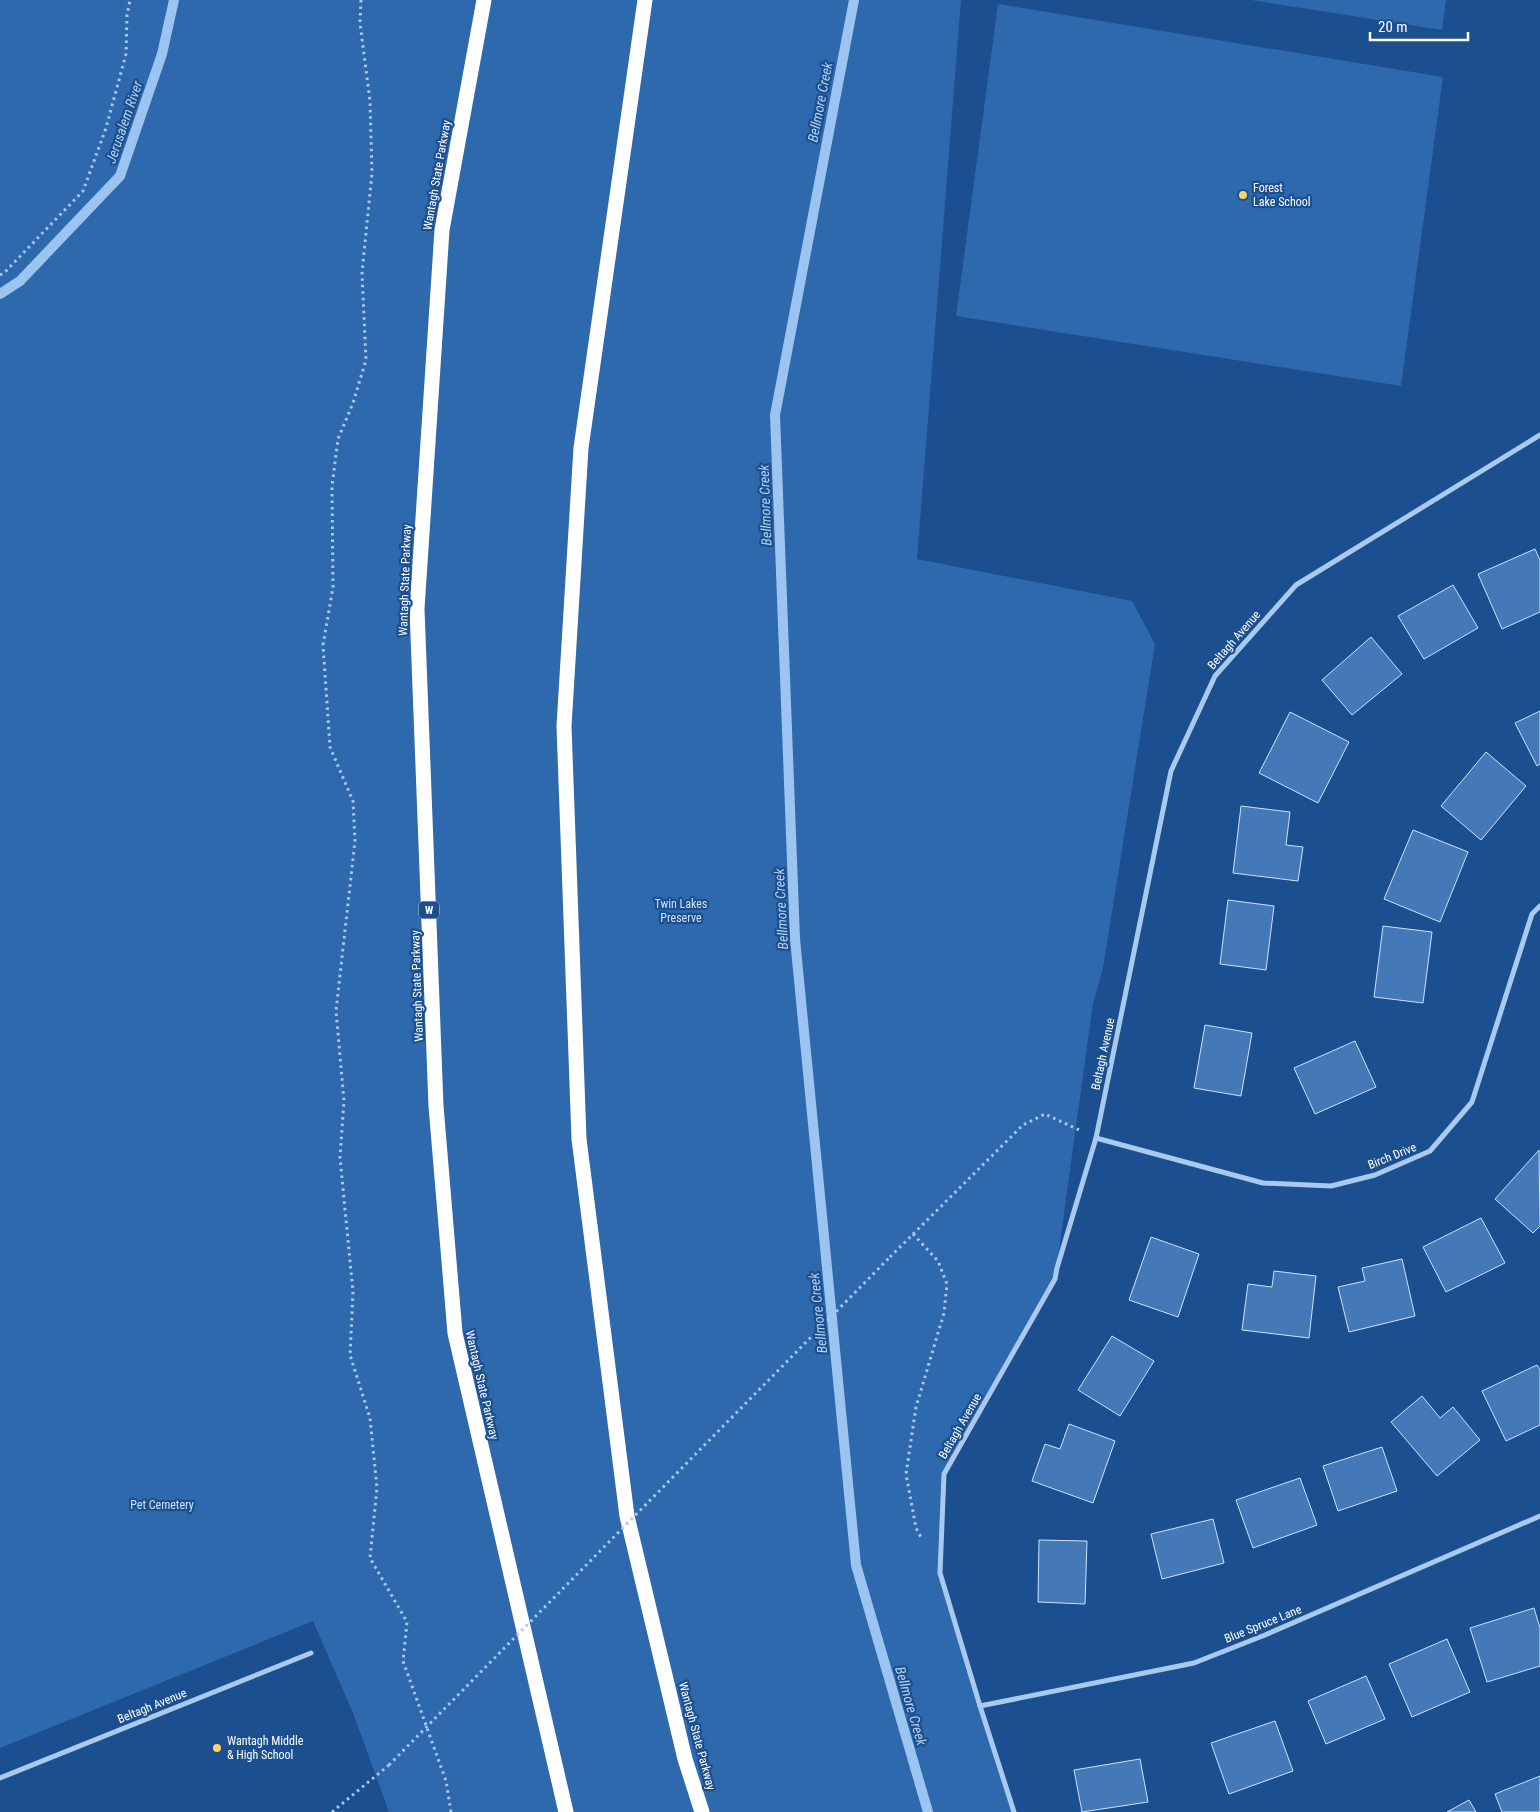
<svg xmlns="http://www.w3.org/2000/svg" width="1540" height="1812" font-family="'Roboto Condensed',sans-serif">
  <rect width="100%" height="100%" fill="#1b4f8f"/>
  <g fill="#2e69ad">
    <path d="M 0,0 L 961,0 L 917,559 L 1132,601 L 1155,644 L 1103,968 L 1093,1003 L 1055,1279 L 944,1474 L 940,1573 L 1014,1812 L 389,1812 L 353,1713 L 313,1621 L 0,1748 Z"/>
    <path d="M 1251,0 L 1446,0 L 1442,30 Z"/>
    <path d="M 998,4 L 1443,77 L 1401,386 L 956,316 Z"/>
  </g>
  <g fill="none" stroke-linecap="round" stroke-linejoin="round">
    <g stroke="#9cc4f0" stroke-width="10">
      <path d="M 854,0 L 775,415 L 795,939 L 856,1565 L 928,1812"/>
      <path d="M 0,294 L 20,281 L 120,176 L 162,54 L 174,0"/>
    </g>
  </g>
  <g fill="#4478b7" stroke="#cfe3fa">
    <path d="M 1535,549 L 1540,560 L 1540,612 L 1502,629 L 1478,574 Z"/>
    <path d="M 1453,585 L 1478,628 L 1424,659 L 1398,616 Z"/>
    <path d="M 1371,637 L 1402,674 L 1352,715 L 1322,680 Z"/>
    <path d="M 1540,711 L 1540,764 L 1537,766 L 1515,723 Z"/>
    <path d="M 1290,712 L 1349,742 L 1318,803 L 1259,773 Z"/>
    <path d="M 1486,752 L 1526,786 L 1481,840 L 1441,806 Z"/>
    <path d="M 1241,806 L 1290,812 L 1286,845 L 1303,847 L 1298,881 L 1233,873 Z"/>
    <path d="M 1413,830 L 1468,852 L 1440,922 L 1384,899 Z"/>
    <path d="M 1228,900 L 1274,906 L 1266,970 L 1220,964 Z"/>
    <path d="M 1383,926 L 1432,932 L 1423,1003 L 1374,997 Z"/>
    <path d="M 1205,1025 L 1252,1033 L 1241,1096 L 1194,1088 Z"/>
    <path d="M 1355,1041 L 1376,1087 L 1315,1114 L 1294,1068 Z"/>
    <path d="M 1539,1150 L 1540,1226 L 1533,1233 L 1495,1199 Z"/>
    <path d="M 1481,1218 L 1505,1263 L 1446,1292 L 1423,1247 Z"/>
    <path d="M 1151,1237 L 1199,1254 L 1178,1317 L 1129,1300 Z"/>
    <path d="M 1402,1259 L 1415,1316 L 1349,1332 L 1338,1287 L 1365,1281 L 1362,1268 Z"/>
    <path d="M 1274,1271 L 1316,1276 L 1309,1338 L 1242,1330 L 1248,1284 L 1272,1287 Z"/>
    <path d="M 1112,1336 L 1154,1361 L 1120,1416 L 1078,1390 Z"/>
    <path d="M 1537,1365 L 1540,1370 L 1540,1425 L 1506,1441 L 1482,1391 Z"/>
    <path d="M 1422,1396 L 1440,1418 L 1453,1407 L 1480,1440 L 1437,1476 L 1391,1422 Z"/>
    <path d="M 1069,1424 L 1115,1441 L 1093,1503 L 1032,1481 L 1045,1444 L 1060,1449 Z"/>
    <path d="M 1382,1447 L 1397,1491 L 1338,1511 L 1323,1466 Z"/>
    <path d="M 1300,1478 L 1317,1525 L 1253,1548 L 1236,1500 Z"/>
    <path d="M 1213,1519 L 1224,1563 L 1162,1579 L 1151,1534 Z"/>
    <path d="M 1039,1540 L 1087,1541 L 1085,1604 L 1038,1602 Z"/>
    <path d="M 1534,1608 L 1540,1628 L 1540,1666 L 1487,1682 L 1470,1628 Z"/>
    <path d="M 1447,1639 L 1470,1692 L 1412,1717 L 1389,1664 Z"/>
    <path d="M 1366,1676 L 1385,1719 L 1326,1744 L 1308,1701 Z"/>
    <path d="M 1275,1721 L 1293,1771 L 1229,1794 L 1211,1743 Z"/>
    <path d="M 1140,1759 L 1148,1802 L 1082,1812 L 1074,1770 Z"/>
    <path d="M 1540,1776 L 1540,1812 L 1502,1812 L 1495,1794 Z"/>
    <path d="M 1469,1800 L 1476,1812 L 1447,1812 Z"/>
  </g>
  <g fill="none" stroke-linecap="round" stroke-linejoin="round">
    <g stroke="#a9c9ee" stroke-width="3" stroke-dasharray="2.5 4" stroke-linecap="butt">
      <path d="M 361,0 L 360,23 L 370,101 L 372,173 L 362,273 L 366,360 L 353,403 L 338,439 L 332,486 L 333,587 L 323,645 L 330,747 L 353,801 L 355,841 L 336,1011 L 344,1101 L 340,1157 L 353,1292 L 350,1355 L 370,1418 L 377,1488 L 370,1558 L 407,1622 L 403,1661 L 446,1781 L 451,1812"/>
      <path d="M 0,275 L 5,272 L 83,191 L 106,128 L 126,54 L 127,15 L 130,0"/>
      <path d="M 913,1234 L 938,1261 L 947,1284 L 944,1313 L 916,1407 L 906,1474 L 916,1528 L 921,1537"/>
      <path d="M 890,1257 L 1023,1125 L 1045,1114 L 1079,1130"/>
      <path d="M 332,1812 L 389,1765"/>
    </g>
    <g stroke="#a9c9ee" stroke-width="5">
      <path d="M 1096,1138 L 1263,1183 L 1331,1186 L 1375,1175 L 1430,1151 L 1472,1102 L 1532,914 L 1540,906"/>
      <path d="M 980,1706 L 1194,1663 L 1265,1635 L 1540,1516"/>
      <path d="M 0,1778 L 311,1653"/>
      <path d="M 1014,1812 L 980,1706 L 940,1573 L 944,1474 L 1055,1279 L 1057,1268 L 1096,1138 L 1171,771 L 1215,676 L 1296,585 L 1540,435"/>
    </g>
    <g stroke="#fff" stroke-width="15">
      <path d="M 484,0 L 442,230 L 417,609 L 436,1106 L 455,1333 L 566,1812"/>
      <path d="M 645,0 L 581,448 L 564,726 L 579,1139 L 627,1516 L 685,1759 L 702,1812"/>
    </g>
    <path stroke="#a9c9ee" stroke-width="3" stroke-dasharray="2.5 4" stroke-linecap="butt" d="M 389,1765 L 890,1257"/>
  </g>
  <g fill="#ffd166" stroke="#1b4f8f" stroke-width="2">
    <circle cx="1243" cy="195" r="5"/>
    <circle cx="217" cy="1748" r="5"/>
  </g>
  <g text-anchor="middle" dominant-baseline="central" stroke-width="4.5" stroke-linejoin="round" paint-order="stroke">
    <rect fill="#1b4f8f" stroke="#bbcadd" stroke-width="1" x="419" y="901.5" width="20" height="17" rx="4"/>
    <g font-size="11" font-weight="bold" fill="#fff">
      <text x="429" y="910">W</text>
    </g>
    <g font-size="12" fill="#fff" stroke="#1b4f8f">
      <text transform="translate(437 175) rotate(-80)">Wantagh State Parkway</text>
      <text transform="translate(405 580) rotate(-88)">Wantagh State Parkway</text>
      <text transform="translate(1234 640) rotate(-49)">Beltagh Avenue</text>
      <text transform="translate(417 986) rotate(-92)">Wantagh State Parkway</text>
      <text transform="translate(1103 1054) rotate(-78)">Beltagh Avenue</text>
      <text transform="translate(1392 1156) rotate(-22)">Birch Drive</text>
      <text transform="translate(482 1385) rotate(77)">Wantagh State Parkway</text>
      <text transform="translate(960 1426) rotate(-60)">Beltagh Avenue</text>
      <text transform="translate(1263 1624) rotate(-22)">Blue Spruce Lane</text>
      <text transform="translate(152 1706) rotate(-22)">Beltagh Avenue</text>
      <text transform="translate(697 1736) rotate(75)">Wantagh State Parkway</text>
    </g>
    <g font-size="12" fill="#fff" stroke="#1b4f8f" text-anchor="start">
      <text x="1253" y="188">Forest<tspan x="1253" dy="14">Lake School</tspan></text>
      <text x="227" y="1741">Wantagh Middle<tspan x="227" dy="14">&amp; High School</tspan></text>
    </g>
    <g font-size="12" fill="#cfe3fa" stroke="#1b4f8f">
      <text x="681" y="904">Twin Lakes<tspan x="681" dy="14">Preserve</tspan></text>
      <text x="162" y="1505">Pet Cemetery</text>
    </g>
    <g font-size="14" font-style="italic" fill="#b5d3f5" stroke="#1b4f8f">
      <text transform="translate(820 102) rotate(-79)">Bellmore Creek</text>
      <text transform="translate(124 122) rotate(-71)">Jerusalem River</text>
      <text transform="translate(765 505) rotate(-92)">Bellmore Creek</text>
      <text transform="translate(781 909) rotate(-93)">Bellmore Creek</text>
      <text transform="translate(818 1313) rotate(-96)">Bellmore Creek</text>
      <text transform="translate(911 1706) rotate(74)">Bellmore Creek</text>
    </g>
  </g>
  <path d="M1370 32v8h98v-8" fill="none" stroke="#ffffff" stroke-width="2.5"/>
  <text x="1378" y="32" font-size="15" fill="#ffffff" stroke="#1b4f8f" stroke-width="4" paint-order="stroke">20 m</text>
</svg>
